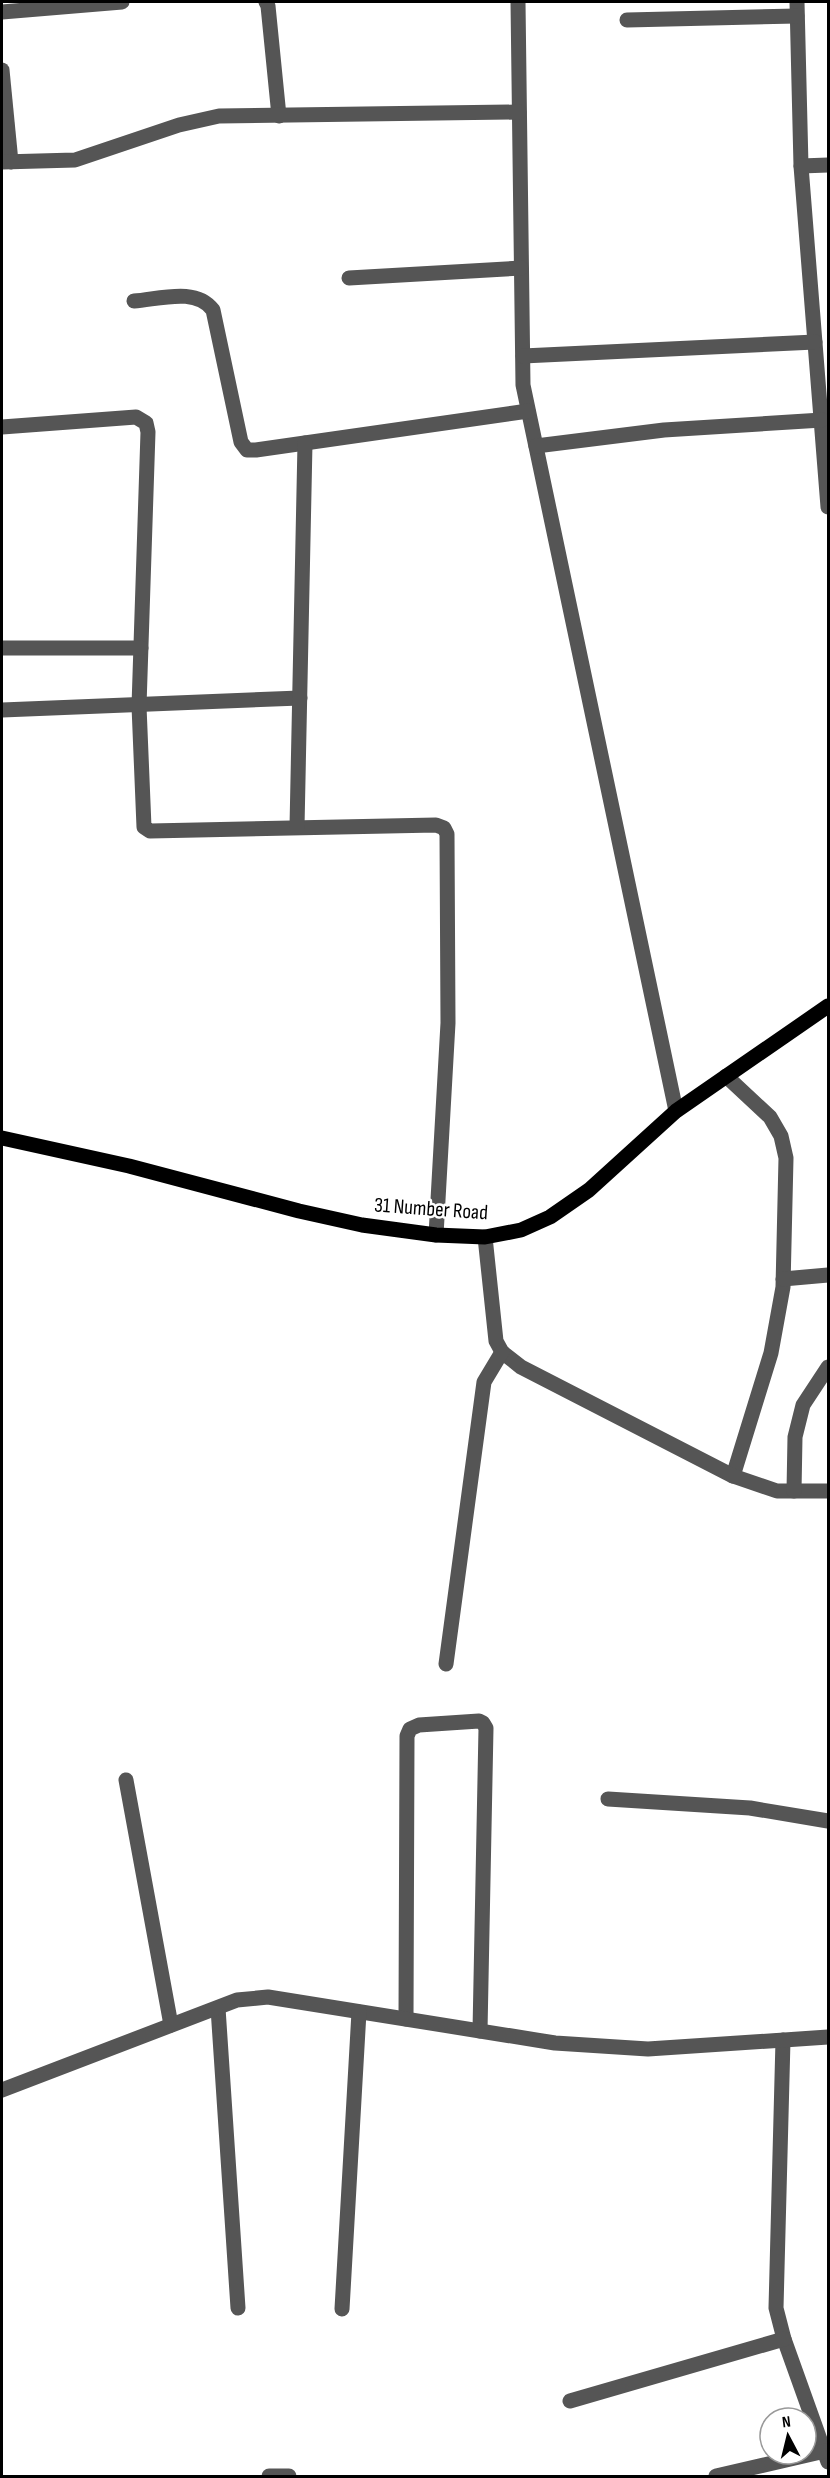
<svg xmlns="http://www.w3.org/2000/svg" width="830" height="2478" font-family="'Sofia Sans Condensed',sans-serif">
  <rect width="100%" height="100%" fill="#fff"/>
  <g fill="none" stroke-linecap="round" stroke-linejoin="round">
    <g stroke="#555" stroke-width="15">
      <path d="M 266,2 L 268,6 L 279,116"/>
      <path d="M 518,2 L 523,385 L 676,1111"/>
      <path d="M 797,2 L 801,166 L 828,507"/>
      <path d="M 2,12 L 122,2"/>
      <path d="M 627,20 L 797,16"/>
      <path d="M 2,70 L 11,162"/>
      <path d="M 2,162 L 75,160 L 179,125 L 219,116 L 519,112"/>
      <path d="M 801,166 L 828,165"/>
      <path d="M 349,278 L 521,268"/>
      <path d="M 134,301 C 160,299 196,287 213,310 L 241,442 L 247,450 L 256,450 L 528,411"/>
      <path d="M 523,356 L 815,342"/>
      <path d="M 2,427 L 136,417 L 146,423 L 148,432 L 139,706 L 144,827 L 150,831 L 436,825 L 444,828 L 447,834 L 448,1023 L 436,1235"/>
      <path d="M 536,446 L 664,430 L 822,420"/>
      <path d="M 2,648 L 141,648"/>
      <path d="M 2,710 L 300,698"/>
      <path d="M 297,827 L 305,443"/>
      <path d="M 726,1076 L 770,1117 L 781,1136 L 786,1158 L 783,1287 L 771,1353 L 733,1476"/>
      <path d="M 485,1237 L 496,1341 L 502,1352 L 521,1367 L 733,1476 L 777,1491 L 828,1491"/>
      <path d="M 783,1279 L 828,1275"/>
      <path d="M 794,1491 L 795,1437 L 803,1405 L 828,1367"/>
      <path d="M 446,1664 L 484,1382 L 502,1352"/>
      <path d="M 126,1780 L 171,2025"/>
      <path d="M 608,1799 L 750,1808 L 828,1821"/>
      <path d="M 218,2008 L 238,2308"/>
      <path d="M 406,2019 L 407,1736 L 410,1729 L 419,1725 L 479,1721 L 483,1723 L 486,1728 L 480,2031"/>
      <path d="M 783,2040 L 776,2308 L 784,2339 L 828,2462"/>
      <path d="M 2,2090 L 237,2000 L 268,1997 L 555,2043 L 648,2049 L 828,2037"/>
      <path d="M 342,2309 L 359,2012"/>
      <path d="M 570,2401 L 784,2339"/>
      <path d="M 269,2476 L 289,2476"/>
      <path d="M 716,2476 L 825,2451"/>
    </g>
    <path stroke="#000" stroke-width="15" d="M 2,1138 L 129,1166 L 299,1211 L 362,1225 L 436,1235 L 485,1237 L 521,1230 L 550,1217 L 589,1190 L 676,1111 L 828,1006"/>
  </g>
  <g text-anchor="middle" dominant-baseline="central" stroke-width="5" stroke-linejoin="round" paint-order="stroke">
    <g font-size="21" fill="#000" stroke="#fff">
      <text transform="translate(431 1209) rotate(4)">31 Number Road</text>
    </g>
  </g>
  <rect width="830" height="2478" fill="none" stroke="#000000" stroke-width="6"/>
  <g transform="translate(788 2436) rotate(353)"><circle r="28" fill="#ffffff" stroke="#999999" stroke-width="1.5"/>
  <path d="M0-4.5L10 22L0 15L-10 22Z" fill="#000000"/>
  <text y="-9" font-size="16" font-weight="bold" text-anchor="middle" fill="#000000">N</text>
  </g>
</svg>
